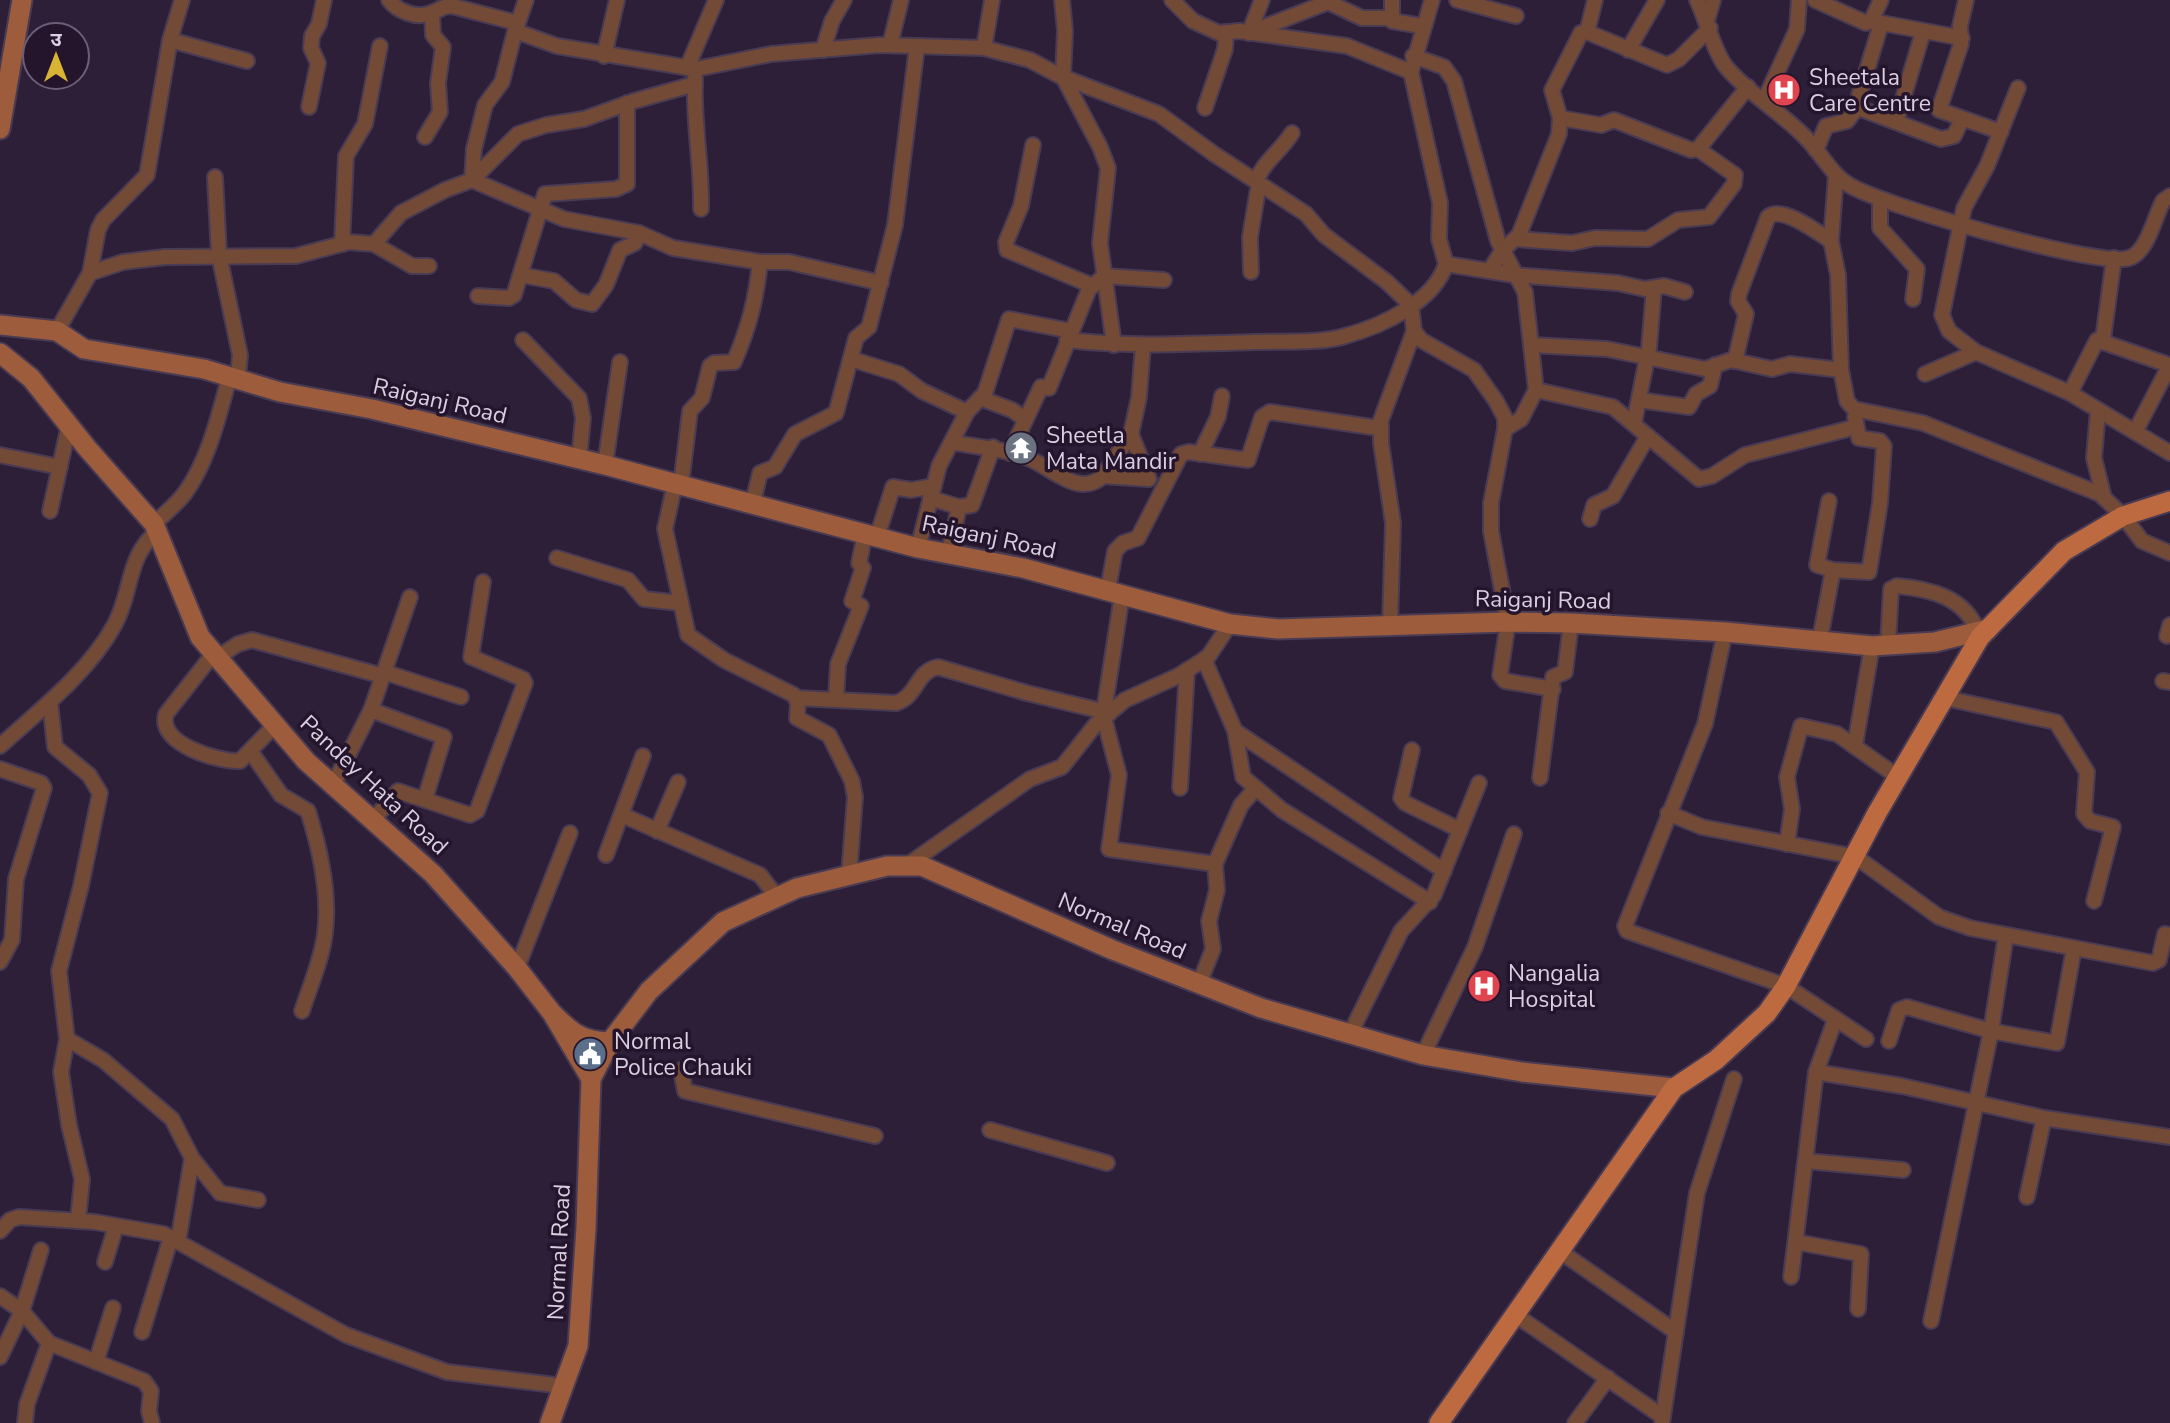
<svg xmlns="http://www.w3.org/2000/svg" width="2170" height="1423" font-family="'Nunito Sans','Noto Sans Devanagari',sans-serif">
  <rect width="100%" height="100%" fill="#2e1f38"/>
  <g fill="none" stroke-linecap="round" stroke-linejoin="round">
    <defs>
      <g id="minor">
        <path d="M 389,0 C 397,11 416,19 431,13 C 440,10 441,6 452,6 L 518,23"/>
        <path d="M 526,0 L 515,31 L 557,46 L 696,69 L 771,54 L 879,45 L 984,48 L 1030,60 L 1060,76 L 1159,114 L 1214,154 L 1306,214 L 1324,235 L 1387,282 L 1411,305 L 1414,331 L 1421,340 L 1474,370 L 1496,401 L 1505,418 L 1505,429 L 1491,503 L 1491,531 L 1508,622 L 1500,675 L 1505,681 L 1553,689"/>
        <path d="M 1062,0 L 1065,31 L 1063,77 L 1100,147 L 1108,168 L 1100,243 L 1114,345"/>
        <path d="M 1172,0 L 1193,21 L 1219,33 L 1239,31 L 1347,46 L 1411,72"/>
        <path d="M 1392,0 L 1392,21 L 1422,26"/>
        <path d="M 1457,0 L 1516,16"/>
        <path d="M 1697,0 C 1706,18 1714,53 1727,68 C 1749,94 1782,113 1806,138 C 1821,153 1831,174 1849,185 C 1881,205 2098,268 2129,258 C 2147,253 2155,216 2163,201 L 2170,196"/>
        <path d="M 1815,0 L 1866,23 L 1871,21 L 1881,0"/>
        <path d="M 1966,0 L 1960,26 L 1961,44 L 1939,110 L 2001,132"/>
        <path d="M 1707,21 L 1713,0"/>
        <path d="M 1871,21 L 1962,38"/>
        <path d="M 515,31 L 502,82 L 485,105 L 474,149 L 472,180 L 564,219 L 639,233 L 673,248 L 760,262"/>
        <path d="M 1587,32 L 1595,0"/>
        <path d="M 1249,33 L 1328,2 L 1362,18 L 1390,18"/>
        <path d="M 1249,33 L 1262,0"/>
        <path d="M 170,40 L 247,61"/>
        <path d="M 890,45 L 901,0"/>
        <path d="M 984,48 L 992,0"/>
        <path d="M 823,50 L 832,21 L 844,0"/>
        <path d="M 1628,50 L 1657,0"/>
        <path d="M 604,56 L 617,0"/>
        <path d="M 1413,56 L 1444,67 L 1454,81 L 1498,241 L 1525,292 L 1536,390 L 1521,419 L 1505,429"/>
        <path d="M 687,68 L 716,0"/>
        <path d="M 695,78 C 693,122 702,165 701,209"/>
        <path d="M 2018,88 L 1987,166 L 1964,208 L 1942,315 L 1949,331 L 1976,352 L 2070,393 L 2170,453"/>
        <path d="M 1764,101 L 1797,29 L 1799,0"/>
        <path d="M 309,107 L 318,63 L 311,48 L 312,36 L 319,24 L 324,0"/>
        <path d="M 1856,107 L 1941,139 L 1954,136 L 1962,119"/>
        <path d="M 1205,108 L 1225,49 L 1226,32"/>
        <path d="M 1560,118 L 1601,125 L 1614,120 L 1691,150 L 1698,149 L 1748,87"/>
        <path d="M 1896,122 L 1923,32"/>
        <path d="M 425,137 L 440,112 L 438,83 L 443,47 L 433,35 L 432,13"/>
        <path d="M 1033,145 L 1021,206 L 1006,242 L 1007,250 L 1093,286"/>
        <path d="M 1816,150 L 1826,126 L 1847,121 L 1854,112 L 1881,24"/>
        <path d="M 215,177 L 219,255 L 240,355 L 238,377"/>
        <path d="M 1256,181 C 1264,161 1281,151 1292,133"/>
        <path d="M 1880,199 L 1880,228 L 1917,269 L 1913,299"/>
        <path d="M 1515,239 L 1572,243 L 1595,238 L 1648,239 L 1678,220 L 1709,217 L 1734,184 L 1735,175 L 1698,149"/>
        <path d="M 1831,241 L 1836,175"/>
        <path d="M 342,244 L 346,156 L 365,124 L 380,46"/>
        <path d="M 374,244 L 412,266 L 429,266"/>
        <path d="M 1446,264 L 1514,275 L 1618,283 L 1645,289 L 1664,286 L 1685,292"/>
        <path d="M 1490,270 L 1502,251 L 1519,235 L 1559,134 L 1560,118 L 1552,90 L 1581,33 L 1587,32 L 1667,65 L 1679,59 L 1710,28"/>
        <path d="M 1251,272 L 1250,237 L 1259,183"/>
        <path d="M 90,273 L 123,262 L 165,257 L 296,256 L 349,242 L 374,244 L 401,213 L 445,190 L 472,180 L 518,134 L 546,125 L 584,119 L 634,101 L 695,84"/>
        <path d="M 521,275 L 554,281 L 576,300 L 592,304 L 606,285 L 620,250 L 635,243 L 639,233"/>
        <path d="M 478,296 L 509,298 L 514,295 L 545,194 L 616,189 L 627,184 L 627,103"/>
        <path d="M 57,331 L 90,273 L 98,230 L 103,220 L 147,175 L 170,40 L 182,0"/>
        <path d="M 2103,339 L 2114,258"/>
        <path d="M 523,340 L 579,398 L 583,418 L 579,459"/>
        <path d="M 1067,340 C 1130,347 1192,344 1255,342 C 1283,341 1318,344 1345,336 C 1382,326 1434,302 1446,264 L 1439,239 L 1440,203 L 1411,72 L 1432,0"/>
        <path d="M 1531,345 L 1607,349 L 1705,369 L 1731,360 L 1772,369 L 1790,364 L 1841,370 L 1847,401 L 1854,409 L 1923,423 L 2100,494 L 2123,516 L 2142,541 L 2170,553"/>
        <path d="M 851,359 L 899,374 L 922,391 L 967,412 L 985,393 L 1009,319 L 1071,331"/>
        <path d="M 1735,361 L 1746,314 L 1738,301 L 1739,294 L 1768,217 C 1782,205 1817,232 1831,241 L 1838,275 L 1841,370"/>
        <path d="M 1925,374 L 1976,352"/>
        <path d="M 1536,390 L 1613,407 L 1699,479 L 1712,476 L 1745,455 L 1856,427"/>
        <path d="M 2070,393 L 2097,340 L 2169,365"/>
        <path d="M 980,398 L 1012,410 L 1025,419"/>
        <path d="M 1639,400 L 1689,407 L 1696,394 L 1710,386 L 1715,365"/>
        <path d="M 2098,410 L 2094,458 L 2104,498"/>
        <path d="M 1634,423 L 1649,348 L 1654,288"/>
        <path d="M 1381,425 L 1381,443 L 1393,523 L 1390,625"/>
        <path d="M 2135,432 L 2170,365"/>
        <path d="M 1131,434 L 1149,479 L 1103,476 L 1131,434 L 1139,397 L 1143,345"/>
        <path d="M 952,442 C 979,448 1002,448 1028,458 C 1045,465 1065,483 1083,484 C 1092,484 1098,481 1103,476"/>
        <path d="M 1010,453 L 1041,387 L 1049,388 L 1089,289 L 1104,276 L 1164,280"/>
        <path d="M 1200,454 L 1218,417 L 1222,396"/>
        <path d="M 0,455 L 60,467"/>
        <path d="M 605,465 L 620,362"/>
        <path d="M 675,483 L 665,529 L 688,635 L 724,660 L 794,695 L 798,703 L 797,718 L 829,735 L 852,781 L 855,797 L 849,876"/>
        <path d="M 681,485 L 690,411 L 702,398 L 710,366 L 714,363 L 734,362 C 749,327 756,300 760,262 L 789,262 L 881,283"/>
        <path d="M 930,498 L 959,507"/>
        <path d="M 1829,501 L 1817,565 L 1833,570 L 1869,572 L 1880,503 L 1884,446 L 1880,441 L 1859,438 L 1855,417"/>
        <path d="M 753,502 L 760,473 L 775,467 L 795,434 L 836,413 L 856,338 L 869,327 L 895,225 L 917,46"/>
        <path d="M 50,511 L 69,425"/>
        <path d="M 1590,519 L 1594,505 L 1613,496 L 1648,436"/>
        <path d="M 154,524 C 164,514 176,505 185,493 C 209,460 219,414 230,375"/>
        <path d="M 877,537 L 893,487 L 911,490 L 934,486"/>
        <path d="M 918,548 L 939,466 L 967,412"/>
        <path d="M 948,556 L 959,507 L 972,505 L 993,447"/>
        <path d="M 557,558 L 628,580 L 644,599 L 680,603"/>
        <path d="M 1108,589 L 1115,551 L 1123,543 L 1138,538 L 1181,454 L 1189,452 L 1248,460 L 1262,417 L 1270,412 L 1378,428 L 1414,331"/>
        <path d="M 1725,632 L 1705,724 L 1625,926 L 1627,931 L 1786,986 L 1866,1039"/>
        <path d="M 2167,636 L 2170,625"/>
        <path d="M 1820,639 L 1833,570"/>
        <path d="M 1888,644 L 1891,589 L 1897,586 C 1930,589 1965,597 1978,632"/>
        <path d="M 214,653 L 166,714 C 157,744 218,762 240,761 L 275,725"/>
        <path d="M 218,657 L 238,644 L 252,640 L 383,676"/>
        <path d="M 1204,659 L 1235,731 L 1243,777 L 1282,810 L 1430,902"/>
        <path d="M 384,672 L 461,697"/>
        <path d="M 2163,681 L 2170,682"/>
        <path d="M 797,698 L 896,703 C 917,697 916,671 938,667 L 1027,693 L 1110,713"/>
        <path d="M 1945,698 L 2056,722 L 2087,772 L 2084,814 L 2090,821 L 2113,827 L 2094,901"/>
        <path d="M 836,699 L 838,664 L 861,606 L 852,601 L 863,568 L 859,563 L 865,534"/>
        <path d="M 50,702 L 55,747 L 89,775 L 100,793 L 81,886 L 59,971 L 67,1039 L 61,1072 L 69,1125 L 82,1179 L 78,1221"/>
        <path d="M 371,710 L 444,737 L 425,799"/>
        <path d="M 1104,711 L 1122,595"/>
        <path d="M 1104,718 L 1119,775 L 1109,849 L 1215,864 L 1217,890 L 1209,921 L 1213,949 L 1199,984"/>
        <path d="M 1235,731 L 1444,871"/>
        <path d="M 1855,745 L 1872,646"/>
        <path d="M 0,746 C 40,710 89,672 115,624 C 132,593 127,555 157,532"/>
        <path d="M 1412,750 L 1401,798 L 1405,803 L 1460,830"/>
        <path d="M 251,752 L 281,795 L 308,811 C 320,849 330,893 325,933 C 322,959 310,986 302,1011"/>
        <path d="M 0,769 L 41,783 L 44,788 L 16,879 L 12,940 L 0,962"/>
        <path d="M 1540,778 L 1553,677 L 1565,672 L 1571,623"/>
        <path d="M 333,785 L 371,710 L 410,597"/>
        <path d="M 1180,788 L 1187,670"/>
        <path d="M 1668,813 L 1702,827 L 1856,857 L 1939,917 L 1970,928 L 2153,963 L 2159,960 L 2165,934 L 2170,935"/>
        <path d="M 622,815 L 760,875 L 777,897"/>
        <path d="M 373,820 L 398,791 L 470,815 L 477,811 L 525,683 L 523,679 L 471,657 L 483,582"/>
        <path d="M 657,831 L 678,782"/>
        <path d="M 1787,844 L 1792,809 L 1787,777 L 1801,726 L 1837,734 L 1898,777"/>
        <path d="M 606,855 L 643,756"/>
        <path d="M 1215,864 L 1241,805 L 1256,788"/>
        <path d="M 906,866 L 1030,779 L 1062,767 L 1096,724 L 1125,700 L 1178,676 L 1208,657 L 1230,624"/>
        <path d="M 517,968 L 570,833"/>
        <path d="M 1350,1034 L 1401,931 L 1434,895 L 1479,783"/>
        <path d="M 67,1039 L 103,1060 L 172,1119 L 192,1158 L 220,1193 L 258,1200"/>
        <path d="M 1889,1041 L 1899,1010 L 1907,1007 L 1991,1031 L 2057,1043 L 2074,948"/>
        <path d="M 1423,1055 L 1475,947 L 1514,834"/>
        <path d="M 681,1070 L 685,1091 L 875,1136"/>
        <path d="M 1816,1072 L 1902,1086 L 2044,1118"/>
        <path d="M 990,1130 L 1107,1163"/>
        <path d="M 1806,1161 L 1903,1170"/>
        <path d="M 2027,1197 L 2044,1118 L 2170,1137"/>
        <path d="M 0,1231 L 10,1220 L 19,1217 L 95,1222 L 164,1234 L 346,1335 L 447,1372 L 563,1386"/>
        <path d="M 178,1242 L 192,1158"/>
        <path d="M 1796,1242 L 1861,1254 L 1858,1309"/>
        <path d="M 1561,1252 L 1676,1332"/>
        <path d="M 105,1262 L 116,1226"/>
        <path d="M 1791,1277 L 1816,1072 L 1835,1020"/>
        <path d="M 0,1296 L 22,1311 L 49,1343 L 27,1404 L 25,1423"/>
        <path d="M 1517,1316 L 1663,1417"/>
        <path d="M 1931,1321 L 1991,1031 L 2006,935"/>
        <path d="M 142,1332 L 171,1237"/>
        <path d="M 49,1343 L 144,1381 L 151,1391 L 149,1411 L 152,1423"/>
        <path d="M 0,1357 L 22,1311 L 41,1250"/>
        <path d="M 96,1362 L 113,1308"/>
        <path d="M 1575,1423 L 1608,1378"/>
        <path d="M 1662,1423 L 1697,1193 L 1734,1079"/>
      </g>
      <g id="secondary">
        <path d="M 0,129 L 22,0"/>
        <path d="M 0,325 L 57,331 L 84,349 L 204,369 L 280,392 L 372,409 L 605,465 L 918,548 L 1023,568 L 1230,624 L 1278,629 L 1508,622 L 1571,623 L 1725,632 L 1872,646 L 1935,642 L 1988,629"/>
        <path d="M 0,353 L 31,378 L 87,448 L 154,524 L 200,637 L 306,761 L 433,874 L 517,968 L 552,1013 L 591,1079 L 610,1042 C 582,1042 571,1032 552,1013"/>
        <path d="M 610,1042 L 649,991 L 723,922 L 797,888 L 887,866 L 922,866 L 1113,950 L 1261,1008 L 1423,1055 L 1522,1072 L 1674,1088"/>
        <path d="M 550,1423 L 578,1346 L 586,1228 L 591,1079"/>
      </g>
      <path id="primary" d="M 1439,1423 L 1674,1088 L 1716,1060 L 1767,1013 L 1786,986 L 1877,813 L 1980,637 L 2064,551 L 2123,516 L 2170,501"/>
    </defs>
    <use href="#minor" stroke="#493b53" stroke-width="18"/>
    <use href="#secondary" stroke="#493b53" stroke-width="23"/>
    <use href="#primary" stroke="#493b53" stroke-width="23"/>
    <use href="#minor" stroke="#734a36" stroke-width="14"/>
    <use href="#secondary" stroke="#9d5d3d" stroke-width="19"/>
    <use href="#primary" stroke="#bd6a41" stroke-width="19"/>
  </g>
  <defs>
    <symbol id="hospital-disc" viewBox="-11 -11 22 22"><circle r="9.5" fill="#e0444e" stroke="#24152d"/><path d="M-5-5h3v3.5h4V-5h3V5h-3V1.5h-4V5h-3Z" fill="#fff"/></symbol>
    <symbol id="temple-disc" viewBox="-11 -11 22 22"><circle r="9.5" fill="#6b7280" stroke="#24152d"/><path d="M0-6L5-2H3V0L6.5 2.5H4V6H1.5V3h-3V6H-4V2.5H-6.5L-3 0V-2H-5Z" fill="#fff"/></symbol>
    <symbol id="civic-disc" viewBox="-11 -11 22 22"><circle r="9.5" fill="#5c6f8a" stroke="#24152d"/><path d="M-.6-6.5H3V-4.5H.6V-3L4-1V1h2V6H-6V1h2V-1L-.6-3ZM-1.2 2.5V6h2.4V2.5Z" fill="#fff"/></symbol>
  </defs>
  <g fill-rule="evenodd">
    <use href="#hospital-disc" x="1765" y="71" width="38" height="38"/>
    <use href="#temple-disc" x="1002" y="429" width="38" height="38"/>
    <use href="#hospital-disc" x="1465" y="967" width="38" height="38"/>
    <use href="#civic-disc" x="571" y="1035" width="38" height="38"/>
  </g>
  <g text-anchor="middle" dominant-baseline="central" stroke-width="7" stroke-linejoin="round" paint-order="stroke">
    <g font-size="23" fill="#d9cfe0" stroke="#24152d" text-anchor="start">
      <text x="1809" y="77">Sheetala<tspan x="1809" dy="26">Care Centre</tspan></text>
      <text x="1046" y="435">Sheetla<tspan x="1046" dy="26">Mata Mandir</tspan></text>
      <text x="1508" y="973">Nangalia<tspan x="1508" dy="26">Hospital</tspan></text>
      <text x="614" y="1041">Normal<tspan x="614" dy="26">Police Chauki</tspan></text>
    </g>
    <g font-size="23" fill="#d9cfe0" stroke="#24152d">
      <text transform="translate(440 401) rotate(13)">Raiganj Road</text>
      <text transform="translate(989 537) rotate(12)">Raiganj Road</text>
      <text transform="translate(1543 600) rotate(1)">Raiganj Road</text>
      <text transform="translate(374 785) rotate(43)">Pandey Hata Road</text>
      <text transform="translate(1122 926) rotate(23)">Normal Road</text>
      <text transform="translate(559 1252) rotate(-87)">Normal Road</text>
    </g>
  </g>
  <g transform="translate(56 56)"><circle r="33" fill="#24152d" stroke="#6c5f75" stroke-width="2"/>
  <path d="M0-5L12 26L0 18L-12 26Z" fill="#d8b434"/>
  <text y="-10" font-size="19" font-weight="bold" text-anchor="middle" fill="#d9cfe0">उ</text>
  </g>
</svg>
